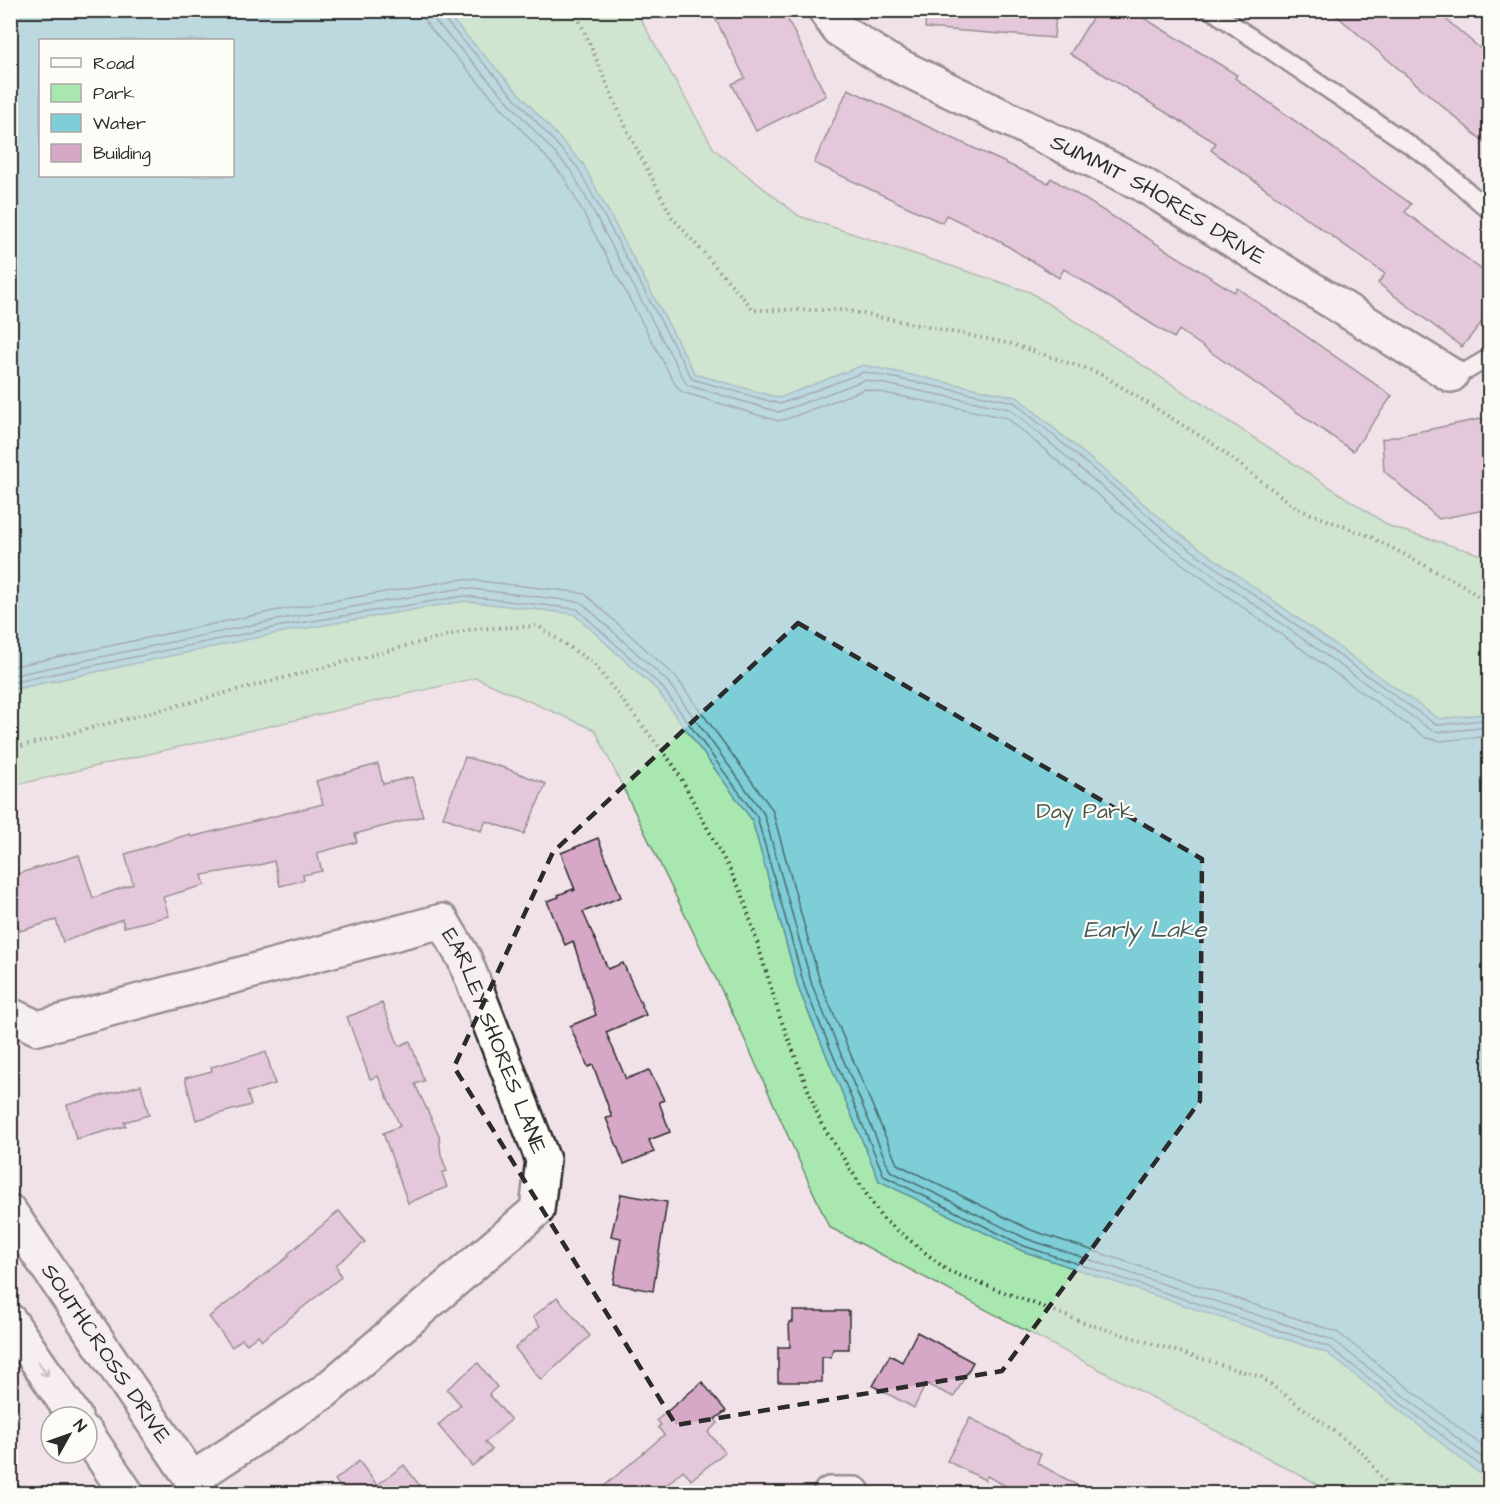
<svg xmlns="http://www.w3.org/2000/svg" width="1500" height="1504" font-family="'Architects Daughter',sans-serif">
  <rect width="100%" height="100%" fill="#f1e2e9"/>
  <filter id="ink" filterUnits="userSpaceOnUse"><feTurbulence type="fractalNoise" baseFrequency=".0167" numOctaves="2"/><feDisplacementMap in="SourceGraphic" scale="12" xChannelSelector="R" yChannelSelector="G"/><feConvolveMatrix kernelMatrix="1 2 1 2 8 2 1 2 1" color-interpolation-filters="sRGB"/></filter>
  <g filter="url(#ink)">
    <path fill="#a8e8b0" stroke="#6a8a6e" stroke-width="1.5" fill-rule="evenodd" d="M 10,11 L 636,11 L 714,149 L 799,216 L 1030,292 L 1391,527 L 1489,557 L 1489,1493 L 1334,1493 L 829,1227 L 735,1018 L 595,730 L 476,678 L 11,786 ZM 40,40 L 232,40 L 232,176 L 40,176 Z"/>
    <path fill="#7dced6" stroke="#5c8d92" stroke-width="1.5" fill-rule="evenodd" d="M 10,11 L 444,11 L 583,164 L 695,374 L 779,398 L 863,365 L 1017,397 L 1177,532 L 1439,719 L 1489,713 L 1489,1481 L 1327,1353 L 1022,1251 L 879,1181 L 799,990 L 752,820 L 657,690 L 574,614 L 465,601 L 283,632 L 11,690 ZM 40,40 L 232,40 L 232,176 L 40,176 Z"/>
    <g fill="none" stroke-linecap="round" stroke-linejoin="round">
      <g stroke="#4c6c6f" stroke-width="1.5">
        <path d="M 423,10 L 424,19 L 429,27 L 564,177 L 675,384 L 682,392 L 778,421 L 787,419 L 865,389 L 1007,418 L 1163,550 L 1426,738 L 1441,741 L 1490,736"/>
        <path d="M 432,10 L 436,22 L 572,172 L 687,385 L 779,412 L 865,380 L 1010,409 L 1168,543 L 1431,730 L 1440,732 L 1490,727"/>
        <path d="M 440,10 L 442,17 L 578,168 L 692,379 L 780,404 L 864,372 L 1014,402 L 1173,537 L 1435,724 L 1440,725 L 1490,719"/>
        <path d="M 10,667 L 279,610 L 462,579 L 576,592 L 585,594 L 675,676 L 772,809 L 820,982 L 897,1164 L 1031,1230 L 1337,1332 L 1490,1452"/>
        <path d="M 10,676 L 281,619 L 463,588 L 581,602 L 668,682 L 764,814 L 812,985 L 890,1171 L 1027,1239 L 1333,1340 L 1490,1464"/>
        <path d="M 10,683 L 282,626 L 464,596 L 577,609 L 662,687 L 757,817 L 805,988 L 884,1176 L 1024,1246 L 1329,1347 L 1490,1473"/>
      </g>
    </g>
    <g fill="#d6a7c7" stroke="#2b2b2b" stroke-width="1.5">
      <path d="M 711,10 L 783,10 L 826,96 L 756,131 L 732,84 L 745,78 Z"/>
      <path d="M 926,10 L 1056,10 L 1054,38 L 925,28 Z"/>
      <path d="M 1097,10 L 1131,10 L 1237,75 L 1235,78 L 1411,204 L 1405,212 L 1490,276 L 1490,312 L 1462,347 L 1378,283 L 1385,274 L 1211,150 L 1216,143 L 1070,54 Z"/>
      <path d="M 1330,10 L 1435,10 L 1490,57 L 1490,147 Z"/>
      <path d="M 848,89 L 1048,183 L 1051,178 L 1234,292 L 1237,288 L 1392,396 L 1353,451 L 1179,330 L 1174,338 L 1064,269 L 1059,278 L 996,239 L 946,215 L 942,223 L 814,163 Z"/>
      <path d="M 1490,417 L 1490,509 L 1439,519 L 1384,471 L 1382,439 Z"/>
      <path d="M 465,757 L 505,768 L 546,784 L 524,834 L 486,821 L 481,831 L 443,817 Z"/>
      <path d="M 378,764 L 383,784 L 412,777 L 423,816 L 355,834 L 357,842 L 317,853 L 322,871 L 303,875 L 304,880 L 280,886 L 274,861 L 256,866 L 202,875 L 205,885 L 163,897 L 169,916 L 124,927 L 122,919 L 63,942 L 56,920 L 20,931 L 10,905 L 10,876 L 79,855 L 93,898 L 133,884 L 125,854 L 190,834 L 191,837 L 323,804 L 316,781 Z"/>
      <path d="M 598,838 L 621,897 L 583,912 L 608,969 L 623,963 L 646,1015 L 606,1032 L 626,1079 L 649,1070 L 664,1100 L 659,1102 L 670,1132 L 649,1140 L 654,1152 L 624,1164 L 606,1118 L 612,1117 L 593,1065 L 588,1067 L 570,1026 L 596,1015 L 573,941 L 565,945 L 547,901 L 559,897 L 558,895 L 573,889 L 573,891 L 575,890 L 561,853 Z"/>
      <path d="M 382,1003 L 399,1046 L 410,1041 L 424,1081 L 415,1084 L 439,1135 L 441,1155 L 447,1171 L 442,1173 L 447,1187 L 408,1203 L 383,1133 L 400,1126 L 378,1076 L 370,1079 L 347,1017 Z"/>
      <path d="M 266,1052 L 275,1084 L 247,1092 L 251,1105 L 196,1120 L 185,1078 L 212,1071 L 211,1067 Z"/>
      <path d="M 141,1085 L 149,1115 L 124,1122 L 126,1126 L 76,1139 L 67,1105 Z"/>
      <path d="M 621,1194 L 667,1202 L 653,1291 L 613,1284 L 621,1238 L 611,1236 Z"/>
      <path d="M 339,1211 L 365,1242 L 336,1265 L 341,1277 L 262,1340 L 258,1335 L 247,1344 L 242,1339 L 232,1347 L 209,1317 L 289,1256 L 288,1254 Z"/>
      <path d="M 557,1297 L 590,1336 L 541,1380 L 515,1348 L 540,1326 L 533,1317 Z"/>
      <path d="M 793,1311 L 849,1311 L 849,1349 L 833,1349 L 831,1357 L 822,1357 L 822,1382 L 778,1382 L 778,1347 L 790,1347 L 789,1322 L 793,1322 Z"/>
      <path d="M 917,1332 L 973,1362 L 954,1397 L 926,1384 L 914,1408 L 873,1386 L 890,1355 L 902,1362 Z"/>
      <path d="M 478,1363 L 497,1387 L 489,1394 L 511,1420 L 485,1442 L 492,1450 L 472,1466 L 438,1425 L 461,1405 L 447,1389 Z"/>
      <path d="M 702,1382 L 726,1411 L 715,1419 L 718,1423 L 708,1432 L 725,1452 L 691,1480 L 683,1470 L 657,1494 L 595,1494 L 664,1435 L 658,1427 L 661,1425 L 657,1420 Z"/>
      <path d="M 970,1418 L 1041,1454 L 1037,1463 L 1093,1494 L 1021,1494 L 987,1476 L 985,1480 L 947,1461 Z"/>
      <path d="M 359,1461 L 377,1485 L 404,1465 L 426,1494 L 345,1494 L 335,1480 Z"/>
    </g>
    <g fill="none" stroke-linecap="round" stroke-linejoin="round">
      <defs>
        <g id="service">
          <path d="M 1211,10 L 1432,160 L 1490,211"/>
          <path d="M 1451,375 L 1468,370 L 1490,357"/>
        </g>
        <g id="minor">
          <path id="s1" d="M 825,10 L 838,29 L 885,59 L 1142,184 L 1451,375"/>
          <path id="s2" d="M 10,1015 L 38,1028 L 442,921 L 464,958 L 543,1160 L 537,1210 L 324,1392 L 192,1479"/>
          <path d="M 830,1494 L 854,1494"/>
        </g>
        <g id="tertiary">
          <path id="s3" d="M 10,1212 L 202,1494"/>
          <path d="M 10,1321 L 75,1417"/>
          <path d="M 87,1434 L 127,1494"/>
        </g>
      </defs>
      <use href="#service" stroke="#2b2b2b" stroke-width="21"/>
      <use href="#minor" stroke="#2b2b2b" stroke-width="38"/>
      <use href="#tertiary" stroke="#2b2b2b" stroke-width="38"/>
      <g stroke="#2b2b2b" stroke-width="4" stroke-dasharray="1.5 4.5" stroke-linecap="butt">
        <path d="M 575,10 L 626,128 L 672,217 L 754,310 L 844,310 L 1012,344 L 1099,373 L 1213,444 L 1298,509 L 1369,536 L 1462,585 L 1490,605"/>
        <path d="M 10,749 L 472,629 L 538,626 L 593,663 L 675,767 L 742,893 L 780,1017 L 821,1123 L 881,1217 L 948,1271 L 1088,1324 L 1261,1377 L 1362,1452 L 1395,1494"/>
      </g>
      <use href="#service" stroke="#fdfcf7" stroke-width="16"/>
      <use href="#minor" stroke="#fdfcf7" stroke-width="33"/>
      <use href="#tertiary" stroke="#fdfcf7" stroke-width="33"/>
    </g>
    <defs><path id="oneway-shaft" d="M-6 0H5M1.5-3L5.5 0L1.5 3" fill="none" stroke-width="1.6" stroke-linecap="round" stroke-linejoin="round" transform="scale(1.5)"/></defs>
    <use stroke="#9e9e9b" href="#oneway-shaft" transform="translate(43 1369) rotate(56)"/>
  </g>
  <path d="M0 0H1500V1504H0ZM 798,623 L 1202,859 L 1200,1101 L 1002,1371 L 676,1425 L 454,1067 L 553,852 Z" fill="#f1e2e9" fill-opacity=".55" fill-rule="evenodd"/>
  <path fill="none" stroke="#2b2b2b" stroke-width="4.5" stroke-dasharray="12 8" stroke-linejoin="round" d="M 798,623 L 1202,859 L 1200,1101 L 1002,1371 L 676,1425 L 454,1067 L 553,852 Z"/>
  <g text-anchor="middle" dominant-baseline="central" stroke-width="4.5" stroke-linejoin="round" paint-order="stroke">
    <g font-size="22" fill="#2b2b2b" stroke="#fdfcf7">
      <text stroke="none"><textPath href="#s1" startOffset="386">SUMMIT SHORES DRIVE</textPath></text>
      <text stroke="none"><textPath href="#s2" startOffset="580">EARLEY SHORES LANE</textPath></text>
      <text stroke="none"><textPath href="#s3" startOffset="171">SOUTHCROSS DRIVE</textPath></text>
    </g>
    <g font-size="22" fill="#4a5a4c" stroke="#fdfcf7">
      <text x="1085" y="811">Day Park</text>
    </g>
    <g font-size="24" font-style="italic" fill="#445c5e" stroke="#fdfcf7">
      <text x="1145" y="930">Early Lake</text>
    </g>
  </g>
  <rect width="1500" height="1504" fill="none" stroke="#fdfcf7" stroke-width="36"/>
  <rect x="18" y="18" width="1464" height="1468" fill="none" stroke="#2b2b2b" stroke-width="2" filter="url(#ink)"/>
  <rect x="39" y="39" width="195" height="138" fill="#fdfcf7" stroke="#a9a8a5" stroke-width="1.5"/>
  <rect x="51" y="58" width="30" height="9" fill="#fdfcf7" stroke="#a9a8a5" stroke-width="1.5"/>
  <text x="93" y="69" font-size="18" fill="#2b2b2b">Road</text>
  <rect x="51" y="84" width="30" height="18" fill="#a8e8b0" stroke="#a9a8a5" stroke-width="1.5"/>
  <text x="93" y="99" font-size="18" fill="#2b2b2b">Park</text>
  <rect x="51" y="114" width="30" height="18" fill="#7dced6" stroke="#a9a8a5" stroke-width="1.5"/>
  <text x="93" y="129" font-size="18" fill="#2b2b2b">Water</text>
  <rect x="51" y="144" width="30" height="18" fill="#d6a7c7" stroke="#a9a8a5" stroke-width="1.5"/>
  <text x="93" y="159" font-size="18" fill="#2b2b2b">Building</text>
  <g transform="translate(69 1435) rotate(50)"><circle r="28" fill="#fdfcf7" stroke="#a9a8a5" stroke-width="1.5"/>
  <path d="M0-4.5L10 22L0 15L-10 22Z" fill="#2b2b2b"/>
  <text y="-9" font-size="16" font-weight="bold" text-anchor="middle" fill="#2b2b2b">N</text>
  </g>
</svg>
